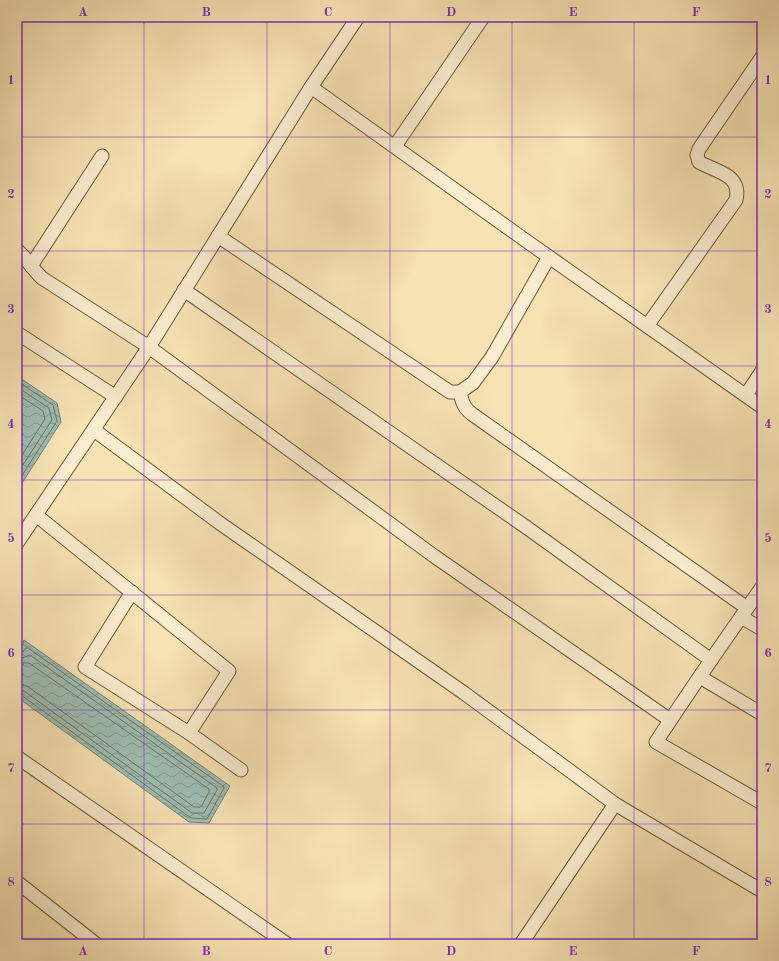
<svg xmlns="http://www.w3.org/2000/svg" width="779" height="961" font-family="'Old Standard TT',serif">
  <defs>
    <pattern id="water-waves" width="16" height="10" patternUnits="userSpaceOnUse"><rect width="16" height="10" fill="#9ebdb3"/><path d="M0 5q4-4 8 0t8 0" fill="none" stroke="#829a90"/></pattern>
  </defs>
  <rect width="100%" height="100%" fill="#f7e2b3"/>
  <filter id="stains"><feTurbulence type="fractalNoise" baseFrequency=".005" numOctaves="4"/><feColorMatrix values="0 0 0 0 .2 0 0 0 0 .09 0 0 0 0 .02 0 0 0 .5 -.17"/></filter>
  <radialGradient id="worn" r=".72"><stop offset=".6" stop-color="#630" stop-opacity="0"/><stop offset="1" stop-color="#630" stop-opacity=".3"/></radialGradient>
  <g fill="url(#water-waves)" stroke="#768374">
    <path d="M 17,376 L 57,403 L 61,422 L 17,491 Z"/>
    <path d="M 24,640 L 230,786 L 209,823 L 189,822 L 17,697 L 17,647 L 21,649 Z"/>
  </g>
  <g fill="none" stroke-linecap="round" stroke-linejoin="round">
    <g stroke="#6c7464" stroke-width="1">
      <path d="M 17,381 L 53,405 L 57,421 L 17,483"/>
      <path d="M 17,387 L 49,408 L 52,420 L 17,474"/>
      <path d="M 17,394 L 43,411 L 45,419 L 17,463"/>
      <path d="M 17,651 L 22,653 L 26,648 L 28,648 L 223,786 L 224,788 L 207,819 L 191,818 L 21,695 L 17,694"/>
      <path d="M 17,657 L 22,658 L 30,655 L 217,788 L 217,790 L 204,813 L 192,813 L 24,691 L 17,689"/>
      <path d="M 17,663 L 29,663 L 209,789 L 209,792 L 201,807 L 194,807 L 27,686 L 17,683"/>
    </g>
    <defs>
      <g id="street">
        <path d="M 311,87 L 525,240 L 762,407"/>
        <path d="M 395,146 L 483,17"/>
        <path d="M 218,236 L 450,392 L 460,392 L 473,383 L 492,357 L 549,257"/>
        <path d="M 17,250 C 27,258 32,269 42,278 L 149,347 L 434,556 L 670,720"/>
        <path d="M 31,266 L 102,156"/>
        <path d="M 184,290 L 526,527 L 711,660"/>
        <path d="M 647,326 L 736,200 C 742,174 716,172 699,162 L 697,155 L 699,149 L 762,57"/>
        <path d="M 17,333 L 116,397"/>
        <path d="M 460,392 C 462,402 464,408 472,414 L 747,608"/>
        <path d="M 746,395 L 762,371"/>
        <path d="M 94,430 L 221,524 L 464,693 L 615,804 L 762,891"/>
        <path d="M 36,515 L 229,671 L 189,733 L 241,770"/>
        <path d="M 17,543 L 149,347 L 311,87 L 358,17"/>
        <path d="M 762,587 C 726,638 690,690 656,742 L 762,803"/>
        <path d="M 132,592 L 85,667 L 189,733"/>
        <path d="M 741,617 L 762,629"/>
        <path d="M 700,677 L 762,714"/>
        <path d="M 17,757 L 287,944"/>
        <path d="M 17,882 L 96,944"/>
        <path d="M 521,944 L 615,804"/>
      </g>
    </defs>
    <use href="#street" stroke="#6a593c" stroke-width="15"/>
    <use href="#street" stroke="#faecce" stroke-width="13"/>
  </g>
  <path fill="none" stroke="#7b2cbf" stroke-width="1" stroke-opacity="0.55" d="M 144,17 L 144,944M 267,17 L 267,944M 390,17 L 390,944M 512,17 L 512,944M 634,17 L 634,944M 17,137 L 762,137M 17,251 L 762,251M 17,366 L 762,366M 17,480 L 762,480M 17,595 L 762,595M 17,710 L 762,710M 17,824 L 762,824"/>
  <rect width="779" height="961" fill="none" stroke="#f7e2b3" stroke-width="44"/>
  <rect x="22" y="22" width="735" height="917" fill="none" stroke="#7b2cbf" stroke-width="1.5"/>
  <g font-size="13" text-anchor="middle" font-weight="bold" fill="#7b2cbf">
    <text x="83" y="16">A</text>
    <text x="206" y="16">B</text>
    <text x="328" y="16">C</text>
    <text x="451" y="16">D</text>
    <text x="573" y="16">E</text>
    <text x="696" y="16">F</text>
    <text x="11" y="84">1</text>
    <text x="768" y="84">1</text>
    <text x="11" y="198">2</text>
    <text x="768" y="198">2</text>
    <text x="11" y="313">3</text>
    <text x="768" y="313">3</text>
    <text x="11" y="428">4</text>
    <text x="768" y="428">4</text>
    <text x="11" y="542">5</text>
    <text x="768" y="542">5</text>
    <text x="11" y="657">6</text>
    <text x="768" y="657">6</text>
    <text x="11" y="772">7</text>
    <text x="768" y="772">7</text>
    <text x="11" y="886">8</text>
    <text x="768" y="886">8</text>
    <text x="83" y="955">A</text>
    <text x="206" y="955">B</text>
    <text x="328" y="955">C</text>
    <text x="451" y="955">D</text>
    <text x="573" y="955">E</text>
    <text x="696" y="955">F</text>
  </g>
  <rect width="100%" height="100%" filter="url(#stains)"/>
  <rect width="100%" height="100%" fill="url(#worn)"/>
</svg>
